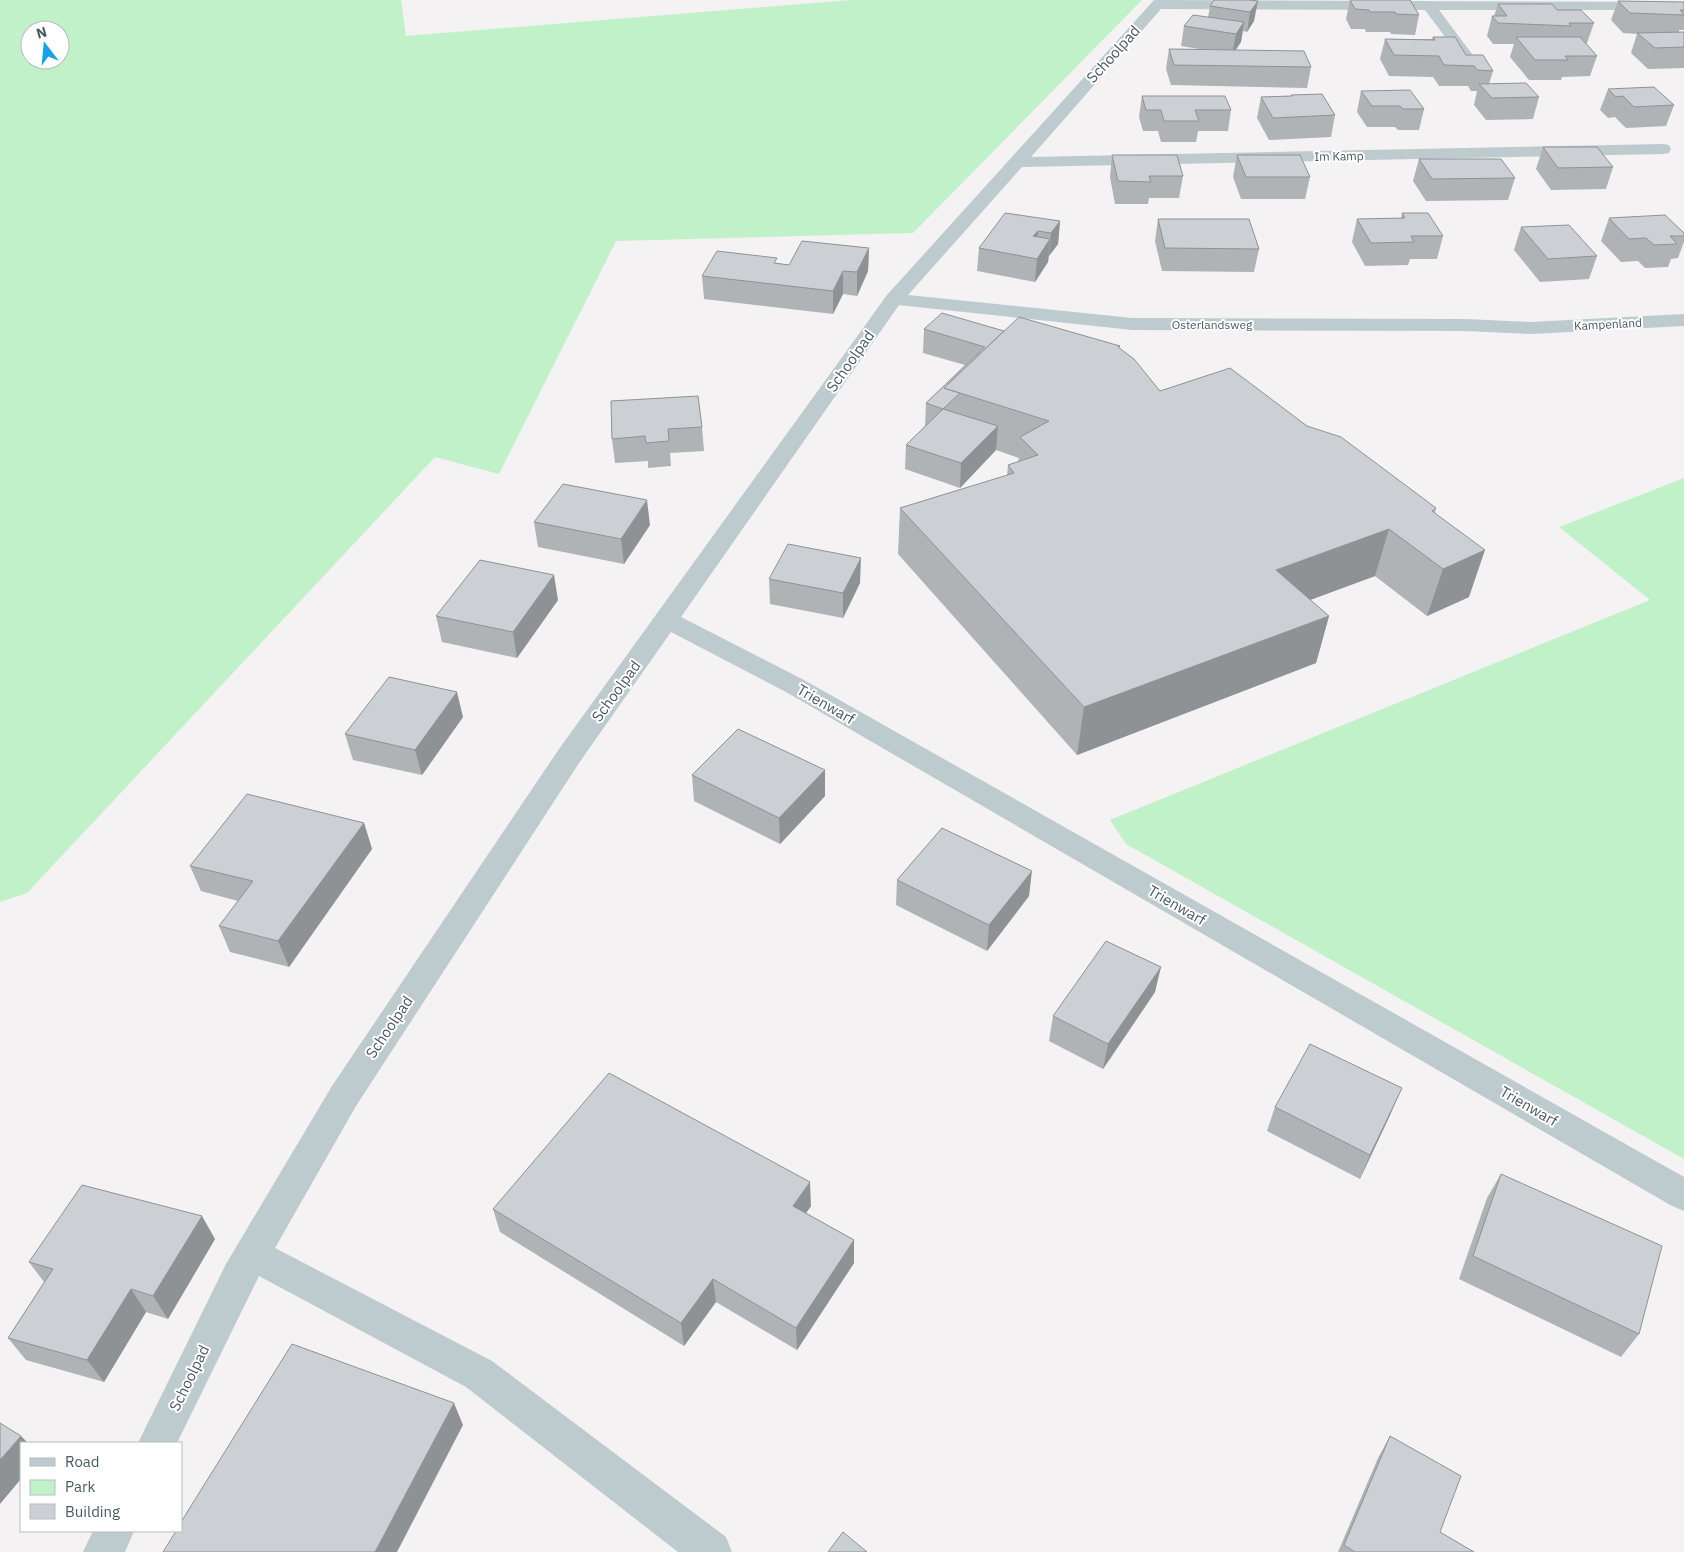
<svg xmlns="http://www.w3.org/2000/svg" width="1684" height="1552" font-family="'IBM Plex Sans',sans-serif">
  <rect width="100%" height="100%" fill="#f4f2f2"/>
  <g fill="#c1f1c9" fill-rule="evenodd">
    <path d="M 0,0 L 401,0 L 406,36 L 850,0 L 1142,0 L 913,233 L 616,241 L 499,474 L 435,457 L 27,893 L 0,902 ZM 30,30 L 60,30 L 60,60 L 30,60 Z"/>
    <path d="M 1684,478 L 1684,1159 L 1126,844 L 1110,820 L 1650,600 L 1559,527 Z"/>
  </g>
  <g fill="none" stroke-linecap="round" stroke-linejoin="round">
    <g fill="#bdcace" fill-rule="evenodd">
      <path d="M 1154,0 L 1684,2 L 1684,10 L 1439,10 L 1472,54 L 1465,58 L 1460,57 L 1425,10 L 1161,9 L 1031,157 L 1663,144 L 1669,145 L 1671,149 L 1669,153 L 1663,154 L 1022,167 L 908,295 L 1132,318 L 1465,319 L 1531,322 L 1684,314 L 1684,326 L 1531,334 L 1465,331 L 1132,330 L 899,305 L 681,617 L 804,680 L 1684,1177 L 1684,1211 L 1672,1206 L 786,692 L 671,632 L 579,763 L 356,1106 L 275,1248 L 492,1361 L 726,1537 L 732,1552 L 678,1552 L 466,1387 L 259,1276 L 177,1443 L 138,1443 L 226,1264 L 332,1086 L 559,749 L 887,295 Z"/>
      <path d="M 93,1531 L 134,1531 L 125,1552 L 83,1552 Z"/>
    </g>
  </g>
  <g fill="#afb3b6">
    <path d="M 1249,0 L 1254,21 L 1247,32 L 1243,31 L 1241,42 L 1236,50 L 1311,67 L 1307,88 L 1171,85 L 1166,69 L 1169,49 L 1199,49 L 1181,46 L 1184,26 L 1208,17 L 1210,6 Z"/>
    <path d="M 1350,0 L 1419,15 L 1415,35 L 1391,34 L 1390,32 L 1366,32 L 1365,29 L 1351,29 L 1346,19 Z"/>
    <path d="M 1618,1 L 1684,2 L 1684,30 L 1679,30 L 1679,32 L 1684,32 L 1684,68 L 1648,69 L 1631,53 L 1637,34 L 1623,33 L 1611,20 Z"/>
    <path d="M 1498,4 L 1557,10 L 1594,23 L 1587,43 L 1586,43 L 1597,56 L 1590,76 L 1562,77 L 1561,80 L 1529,80 L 1510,57 L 1514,44 L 1493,44 L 1487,36 L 1492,16 L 1494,16 Z"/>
    <path d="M 1433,37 L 1466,55 L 1493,71 L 1489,84 L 1539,97 L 1533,119 L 1486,120 L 1474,105 L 1477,91 L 1471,91 L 1468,86 L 1439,86 L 1433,77 L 1389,76 L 1380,59 L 1385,39 L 1432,39 Z"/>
    <path d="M 1608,89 L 1674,105 L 1666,126 L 1626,128 L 1615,117 L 1608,118 L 1600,110 Z"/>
    <path d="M 1361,91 L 1424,109 L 1419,130 L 1398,130 L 1395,127 L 1367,127 L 1357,112 Z"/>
    <path d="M 1291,95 L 1335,115 L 1331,137 L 1269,140 L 1257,118 L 1261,97 L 1290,96 Z"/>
    <path d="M 1142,96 L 1231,110 L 1228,131 L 1198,131 L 1196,142 L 1161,142 L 1158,131 L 1143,131 L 1139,117 Z"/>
    <path d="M 1543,147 L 1613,167 L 1606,189 L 1551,190 L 1536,169 Z"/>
    <path d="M 1112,155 L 1183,176 L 1179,198 L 1149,198 L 1148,204 L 1115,204 L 1110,177 Z"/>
    <path d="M 1237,155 L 1310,177 L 1305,199 L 1241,199 L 1233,177 Z"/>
    <path d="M 1419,159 L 1515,178 L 1508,200 L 1426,201 L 1413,181 Z"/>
    <path d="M 1402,213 L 1443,236 L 1437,259 L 1410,259 L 1408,265 L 1365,266 L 1352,242 L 1357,219 L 1401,218 Z"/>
    <path d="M 1609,218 L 1684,233 L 1684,242 L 1678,258 L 1671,259 L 1668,267 L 1645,268 L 1638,261 L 1621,262 L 1601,241 Z"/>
    <path d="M 1158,219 L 1259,249 L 1254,272 L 1162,271 L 1155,241 Z"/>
    <path d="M 1060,221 L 1058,244 L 1049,256 L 1048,262 L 1035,282 L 977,271 L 979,248 Z"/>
    <path d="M 1521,227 L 1597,256 L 1589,279 L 1540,282 L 1514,250 Z"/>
    <path d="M 869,248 L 868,271 L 857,296 L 843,294 L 833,314 L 704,299 L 702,276 L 777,263 L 789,265 Z"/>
    <path d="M 924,329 L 1004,331 L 1120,346 L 1119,348 L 1160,391 L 1307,426 L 1436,508 L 1435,514 L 1469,597 L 1427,616 L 1375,576 L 1310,600 L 1329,616 L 1316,663 L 1077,755 L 898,554 L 900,508 L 1007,476 L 1008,465 L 1018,462 L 1019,458 L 996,450 L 960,488 L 905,469 L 906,445 L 925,426 L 926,403 L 965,365 L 923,353 Z"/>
    <path d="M 611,401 L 702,427 L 704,451 L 670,453 L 671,466 L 648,468 L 648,461 L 615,463 L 612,439 Z"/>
    <path d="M 534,522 L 650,525 L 624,564 L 538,547 Z"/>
    <path d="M 769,579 L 860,583 L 843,618 L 770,604 Z"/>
    <path d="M 558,600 L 517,658 L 442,642 L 436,616 Z"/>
    <path d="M 463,717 L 422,775 L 353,760 L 345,734 Z"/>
    <path d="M 825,770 L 825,796 L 780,844 L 694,801 L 692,775 Z"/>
    <path d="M 364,823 L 372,849 L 289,967 L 230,952 L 219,926 L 238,901 L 201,891 L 190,866 Z"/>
    <path d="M 897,880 L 1029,896 L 987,951 L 896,905 Z"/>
    <path d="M 1155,992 L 1103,1069 L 1049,1041 L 1053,1016 Z"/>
    <path d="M 1275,1107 L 1391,1113 L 1360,1179 L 1267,1131 Z"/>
    <path d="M 1501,1174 L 1639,1334 L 1621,1357 L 1459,1279 L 1487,1198 Z"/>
    <path d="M 811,1206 L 806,1213 L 854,1240 L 854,1263 L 797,1350 L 716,1302 L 684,1346 L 500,1232 L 493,1209 Z"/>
    <path d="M 215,1239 L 168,1319 L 146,1312 L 104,1382 L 26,1360 L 8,1338 L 44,1282 L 29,1262 Z"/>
    <path d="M 1390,1436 L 1440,1532 L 1474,1552 L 1338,1552 L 1378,1458 Z"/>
  </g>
  <g fill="#8f9294">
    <path d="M 1258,1 L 1254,21 L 1247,32 L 1250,12 Z"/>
    <path d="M 1244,22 L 1241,42 L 1232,54 L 1236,34 Z"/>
    <path d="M 1060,221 L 1058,244 L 1049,256 L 1051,233 Z"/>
    <path d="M 1038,231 L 1036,253 L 1033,236 Z"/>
    <path d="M 1050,239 L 1048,262 L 1035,282 L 1037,259 Z"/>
    <path d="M 869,248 L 868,271 L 857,296 L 857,272 Z"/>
    <path d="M 843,271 L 843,294 L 833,314 L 833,291 Z"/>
    <path d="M 998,426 L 996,450 L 960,488 L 961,463 Z"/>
    <path d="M 647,500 L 650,525 L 624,564 L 621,539 Z"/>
    <path d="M 1389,529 L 1375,576 L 1264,617 L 1276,570 Z"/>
    <path d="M 1485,550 L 1469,597 L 1427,616 L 1443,569 Z"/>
    <path d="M 861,558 L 860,583 L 843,618 L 843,593 Z"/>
    <path d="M 554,575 L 558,600 L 517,658 L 513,632 Z"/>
    <path d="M 1329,616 L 1316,663 L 1077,755 L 1084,707 Z"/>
    <path d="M 457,692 L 463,717 L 422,775 L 415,750 Z"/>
    <path d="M 825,770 L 825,796 L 780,844 L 779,818 Z"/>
    <path d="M 364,823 L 372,849 L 289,967 L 278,941 Z"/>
    <path d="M 1032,871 L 1029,896 L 987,951 L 989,925 Z"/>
    <path d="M 1161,967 L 1155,992 L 1103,1069 L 1108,1044 Z"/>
    <path d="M 1402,1088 L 1391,1113 L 1360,1179 L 1370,1155 Z"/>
    <path d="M 810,1182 L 811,1206 L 794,1230 L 793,1206 Z"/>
    <path d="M 202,1216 L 215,1239 L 168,1319 L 153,1296 Z"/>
    <path d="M 854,1240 L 854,1263 L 797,1350 L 796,1328 Z"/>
    <path d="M 713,1279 L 716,1302 L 684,1346 L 681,1323 Z"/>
    <path d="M 131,1289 L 146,1312 L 104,1382 L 87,1360 Z"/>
    <path d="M 454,1403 L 463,1425 L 397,1552 L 375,1552 Z"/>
    <path d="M 21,1436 L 28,1443 L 21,1443 L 21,1479 L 0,1504 L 0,1460 Z"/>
  </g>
  <g fill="#ccd0d4" stroke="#8f9294">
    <path d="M 1214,0 L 1249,0 L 1258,1 L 1250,12 L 1210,6 Z"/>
    <path d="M 1350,0 L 1410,0 L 1419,15 L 1396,14 L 1395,12 L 1370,12 L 1369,10 L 1355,9 Z"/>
    <path d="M 1618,1 L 1684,2 L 1684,10 L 1680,10 L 1684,15 L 1630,13 Z"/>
    <path d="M 1498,4 L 1552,4 L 1557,10 L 1581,10 L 1594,23 L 1569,23 L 1571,26 L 1498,23 L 1492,16 L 1507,16 Z"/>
    <path d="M 1193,15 L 1244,22 L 1236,34 L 1184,26 Z"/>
    <path d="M 1684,32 L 1684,47 L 1655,48 L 1637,33 Z"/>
    <path d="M 1433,37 L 1455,37 L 1466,55 L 1483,55 L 1493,71 L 1477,70 L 1474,66 L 1444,65 L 1439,56 L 1394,55 L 1385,39 L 1435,40 Z"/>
    <path d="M 1516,37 L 1580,37 L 1597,56 L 1565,56 L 1568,60 L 1535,60 Z"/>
    <path d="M 1169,49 L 1304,51 L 1311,67 L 1174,65 Z"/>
    <path d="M 1526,83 L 1539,97 L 1492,98 L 1479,84 Z"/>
    <path d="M 1654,87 L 1674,105 L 1634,107 L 1623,96 L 1616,97 L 1608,89 Z"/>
    <path d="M 1410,90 L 1424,109 L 1403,109 L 1400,106 L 1372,106 L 1361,91 Z"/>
    <path d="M 1322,94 L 1335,115 L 1273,118 L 1261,97 L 1292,96 L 1291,95 Z"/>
    <path d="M 1142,96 L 1225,96 L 1231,110 L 1195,110 L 1199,121 L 1164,121 L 1161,110 L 1146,110 Z"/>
    <path d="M 1543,147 L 1597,147 L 1613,167 L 1558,168 Z"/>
    <path d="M 1112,155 L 1177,155 L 1183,176 L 1149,176 L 1151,182 L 1118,181 Z"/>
    <path d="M 1237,155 L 1300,155 L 1310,177 L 1246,177 Z"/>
    <path d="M 1419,159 L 1501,159 L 1515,178 L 1432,179 Z"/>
    <path d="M 1005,213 L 1060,221 L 1051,233 L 1038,231 L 1033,236 L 1050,239 L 1037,259 L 979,248 Z"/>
    <path d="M 1402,213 L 1428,213 L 1443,236 L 1411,236 L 1414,242 L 1371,243 L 1357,219 L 1405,218 Z"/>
    <path d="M 1665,215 L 1684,233 L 1684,236 L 1670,236 L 1677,244 L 1654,245 L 1646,238 L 1629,239 L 1609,218 Z"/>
    <path d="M 1158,219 L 1249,219 L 1259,249 L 1165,248 Z"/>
    <path d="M 1569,225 L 1597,256 L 1548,259 L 1521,227 Z"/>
    <path d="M 802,241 L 869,248 L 857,272 L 843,271 L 833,291 L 702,276 L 717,251 L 777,258 L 774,263 L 789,265 Z"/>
    <path d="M 942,313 L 1004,331 L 944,388 L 960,393 L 943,409 L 998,426 L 961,463 L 906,445 L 943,409 L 926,403 L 985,347 L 924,329 Z"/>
    <path d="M 1019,317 L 1120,346 L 1118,347 L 1134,359 L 1160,391 L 1230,368 L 1307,426 L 1341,437 L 1436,508 L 1432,511 L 1485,550 L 1443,569 L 1389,529 L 1276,570 L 1329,616 L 1084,707 L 900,508 L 1014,473 L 1008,465 L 1038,455 L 1020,437 L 1049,421 L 944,388 Z"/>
    <path d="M 698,396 L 702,427 L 668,429 L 669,441 L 646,443 L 645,436 L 612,439 L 611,401 Z"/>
    <path d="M 563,484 L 647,500 L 621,539 L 534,522 Z"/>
    <path d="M 788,544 L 861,558 L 843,593 L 769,579 Z"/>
    <path d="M 480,560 L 554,575 L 513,632 L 436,616 Z"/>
    <path d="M 389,677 L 457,692 L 415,750 L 345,734 Z"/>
    <path d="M 738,729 L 825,770 L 779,818 L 692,775 Z"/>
    <path d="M 247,794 L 364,823 L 278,941 L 219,926 L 253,881 L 190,866 Z"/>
    <path d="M 942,828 L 1032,871 L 989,925 L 897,880 Z"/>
    <path d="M 1106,941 L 1161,967 L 1108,1044 L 1053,1016 Z"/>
    <path d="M 1310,1044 L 1402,1088 L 1370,1155 L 1275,1107 Z"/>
    <path d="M 609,1073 L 810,1182 L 793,1206 L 854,1240 L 796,1328 L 713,1279 L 681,1323 L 493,1209 Z"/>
    <path d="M 1501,1174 L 1662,1246 L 1639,1334 L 1473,1256 Z"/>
    <path d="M 82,1185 L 202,1216 L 153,1296 L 131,1289 L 87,1360 L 8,1338 L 53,1269 L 29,1262 Z"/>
    <path d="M 292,1344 L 454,1403 L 375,1552 L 163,1552 L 176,1531 L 181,1531 L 181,1522 Z"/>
    <path d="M 0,1423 L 21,1436 L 0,1460 Z"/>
    <path d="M 1390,1436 L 1461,1476 L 1440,1532 L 1474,1552 L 1355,1552 L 1344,1545 Z"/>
    <path d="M 843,1532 L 867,1552 L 828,1552 Z"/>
  </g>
  <g text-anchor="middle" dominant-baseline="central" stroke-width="4" stroke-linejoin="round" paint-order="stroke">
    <g font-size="12" fill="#495a60" stroke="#fff">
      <text transform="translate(1339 156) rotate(-1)">Im Kamp</text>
      <text x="1212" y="324">Osterlandsweg</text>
      <text transform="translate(1608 324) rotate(-3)">Kampenland</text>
    </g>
    <g font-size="15" fill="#495a60" stroke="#fff">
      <text transform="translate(1113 54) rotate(-48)">Schoolpad</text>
      <text transform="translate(850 361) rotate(-55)">Schoolpad</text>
      <text transform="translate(616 691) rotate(-54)">Schoolpad</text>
      <text transform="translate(826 704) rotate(30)">Trienwarf</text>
      <text transform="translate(1177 905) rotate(30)">Trienwarf</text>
      <text transform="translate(389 1027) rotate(-56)">Schoolpad</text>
      <text transform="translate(1529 1106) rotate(30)">Trienwarf</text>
      <text transform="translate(189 1378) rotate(-64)">Schoolpad</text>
    </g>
  </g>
  <rect x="20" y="1442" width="162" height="90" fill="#ffffff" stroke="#b6bdbf"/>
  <rect x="30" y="1458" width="25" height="8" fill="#bdcace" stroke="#b6bdbf"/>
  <text x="65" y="1467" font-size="15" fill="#495a60">Road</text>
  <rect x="30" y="1480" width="25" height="15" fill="#c1f1c9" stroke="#b6bdbf"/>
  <text x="65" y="1492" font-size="15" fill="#495a60">Park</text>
  <rect x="30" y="1504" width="25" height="15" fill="#ccd0d4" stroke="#b6bdbf"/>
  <text x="65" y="1517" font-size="15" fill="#495a60">Building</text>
  <g transform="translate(45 45) rotate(344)"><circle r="24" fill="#ffffff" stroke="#b6bdbf"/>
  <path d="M0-4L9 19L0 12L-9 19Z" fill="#16a1e9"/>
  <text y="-8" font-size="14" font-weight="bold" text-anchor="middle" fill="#495a60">N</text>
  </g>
</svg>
